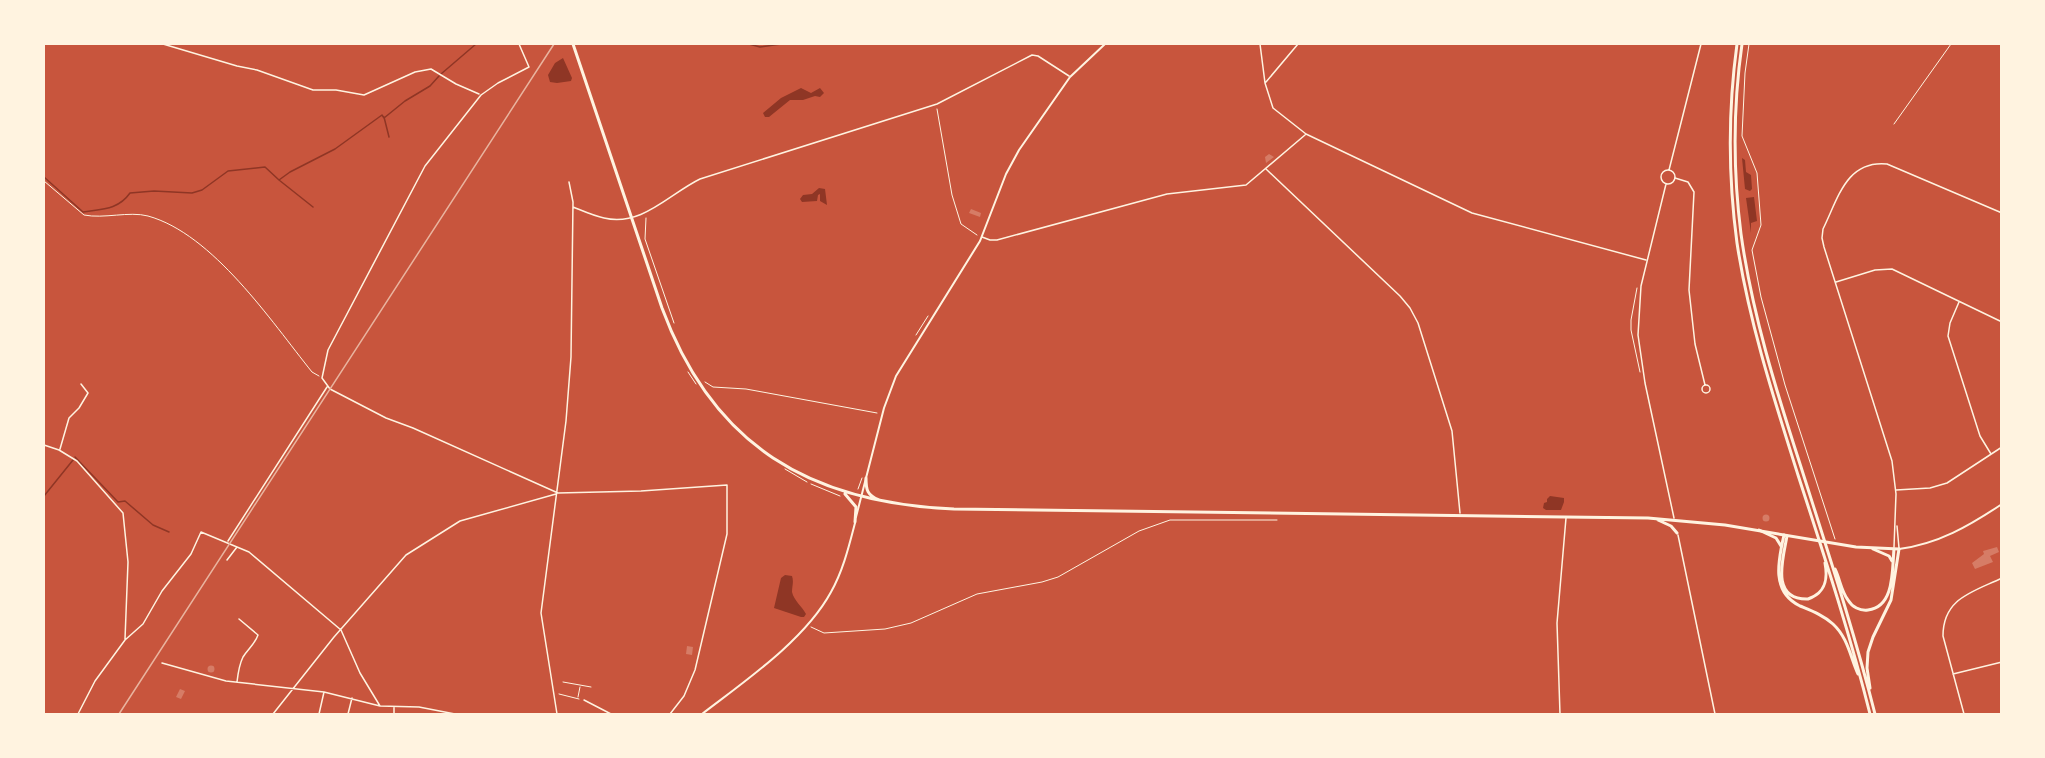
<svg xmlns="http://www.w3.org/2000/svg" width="2045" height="758" font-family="'Source Sans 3',sans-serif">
<rect width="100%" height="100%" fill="#c8553d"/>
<path fill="#8f3625" d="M563,58L572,78L571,81L557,83L550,82L548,75L555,63Z
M801,88L811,93L820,88L824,93L820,97L815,96L803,100H790L769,117H765L763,113L781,98Z
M1742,158L1745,160L1746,172L1751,175L1752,189L1750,191L1745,189Z
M819,188L825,189L827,205L820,201V194L818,195L817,201L802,202L800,199L803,195L812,194Z
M1754,197L1757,221L1751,223V233L1746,198Z
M1550,496L1564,498V502L1561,510H1546L1543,508L1544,503L1547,502V499Z
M785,575L792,576C794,582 792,586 792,592C794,601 802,606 806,614L804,617H801L774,608L781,578Z"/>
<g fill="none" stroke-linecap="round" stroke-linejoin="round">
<path stroke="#8f3625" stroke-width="1.5" d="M749,44L760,47L781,44
M441,74L476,44
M384,117L389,137
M44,177L83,212C102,209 118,210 130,193L154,191L192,193L202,190L228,171L265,167L279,180L290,172L335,149L382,115L384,118L405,101L430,86L439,76
M279,180L313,207
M75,457L118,502L125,501L153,525L169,532
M44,496L73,460"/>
</g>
<path fill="#d67c66" d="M1269,154L1274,157L1266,163L1265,157Z
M971,209L981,213L980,217L969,213Z
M1762.5 518a3.5 3.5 0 1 1 7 0a3.5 3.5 0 1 1-7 0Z
M1997,547L1999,552L1990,556L1993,562L1975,569L1972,563L1984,554L1983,551Z
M687,646L693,647L692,655L686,654Z
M207.5 669a3.5 3.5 0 1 1 7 0a3.5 3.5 0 1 1-7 0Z
M180,689L185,691L181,699L176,697Z"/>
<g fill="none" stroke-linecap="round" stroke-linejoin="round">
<path stroke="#fff3e0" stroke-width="1" d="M1749,44L1745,73L1742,136L1757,173L1761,225L1752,250L1761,297L1785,385L1835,539
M937,109L952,195L961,224L977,235
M1894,124L1951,44
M44,181L84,215C104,219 129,211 148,216C213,234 271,321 312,372L319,376
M646,218L645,239L674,323
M1637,288L1631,320V330L1640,372
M916,335L928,316
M688,372L696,384
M705,382L713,387L746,389L877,413
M785,469L807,482
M811,484L840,496
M858,489L862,478
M811,627L824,633L885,629L911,623L977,594L1042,582L1058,577L1139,531L1170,520H1277
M563,682L591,687
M559,694L579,699
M578,697L580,687"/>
<path stroke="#fff3e0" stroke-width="1.5" d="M163,44L237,66L257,70L313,90H336L364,95L415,72L431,69L456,84L479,94
M519,44L529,67L498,83L481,95L425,166L328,350L322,378L330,389L386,418L413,428L558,493L641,491L727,485V534L695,670L684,696L670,714
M1260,44L1265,83L1273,108L1306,134L1472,213L1646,260
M1266,82L1298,44
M1266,169L1400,296L1410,308L1418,323L1452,431L1460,513
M1675,178L1688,182L1694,192L1689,290L1695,344L1705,385
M573,207C583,211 594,216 604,218C642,227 669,194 700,179L937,104L1032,55L1038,56L1069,76
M982,237L990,240H997L1167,194L1246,185L1305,135
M1836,282L1875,270L1892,269L2002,322
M1959,302L1950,323L1948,336L1980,436L1991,454
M1702 389a4 4 0 1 1 8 0a4 4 0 1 1-8 0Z
M44,445L59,450L77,461L123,513L128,562L125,639
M60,449L69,418L79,408L88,393L81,384
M1896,490L1930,488L1947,483L2002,447
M1897,526L1899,548
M228,541L327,387
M1894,547L1896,494L1892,461L1824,247L1822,238L1823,229C1838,199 1846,160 1887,164L2002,213
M227,560L237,547
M162,663L226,681L324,692L380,706L419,707L455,714
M1953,674L2002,662
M237,682C238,673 239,665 243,657C248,649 255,644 258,635L239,619
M584,700L611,714
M394,707V714
M78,714L95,681L125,640L143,624L162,591L191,554L201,532L249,552L341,630L360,673L380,706
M273,714L334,637L406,555L460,521L556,494
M319,714L324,692
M348,714L352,698
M557,714L541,613L566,421L571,357L573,202L569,182
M1560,714L1557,623L1566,518
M1964,714L1943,636C1943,598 1973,592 2002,578"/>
<path stroke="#fff3e0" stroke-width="1.5" d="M1661 177a7 7 0 1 1 14 0a7 7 0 1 1-14 0Z
M1669,170L1701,44
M1666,184L1641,286L1638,335L1645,383L1674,518
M1678,535L1715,714"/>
<path stroke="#fff3e0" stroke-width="2" d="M856,517L884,408L896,376L980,241L1006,174L1019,150L1070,77L1105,44
M1899,549C1938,544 1969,526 2002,504
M702,714C745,681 805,640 831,592C843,571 849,546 855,523"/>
<path stroke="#fff3e0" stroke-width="3" d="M573,44L662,308C713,446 810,503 954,509L1648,518L1725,525L1856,547L1899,549
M866,478C866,490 867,495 879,500
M845,494L856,507L855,522
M1658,520L1671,526L1677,533"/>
<path stroke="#fff3e0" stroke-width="3" d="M1737,44C1728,110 1728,176 1737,243C1749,322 1774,399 1798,475C1824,555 1850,634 1870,714
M1742,44C1733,107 1733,171 1741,234C1752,313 1776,390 1801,467C1827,549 1854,631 1875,714
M1759,530L1776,538L1781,546
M1784,535C1778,561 1771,592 1800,606C1812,611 1823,615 1833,624C1848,638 1850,656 1858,674
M1787,536C1783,559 1770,600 1808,599C1826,593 1828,579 1825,563
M1873,549L1889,556L1892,561
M1835,569C1840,579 1841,591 1848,600C1852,607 1860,611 1868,610C1895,607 1892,569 1894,549
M1870,688L1867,668L1868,652L1873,637L1891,600L1899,549"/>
<path stroke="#e9b49f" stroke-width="1.5" d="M119,714L554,44"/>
</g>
<rect width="2045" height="758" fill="none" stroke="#fff3e0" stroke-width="90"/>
</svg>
